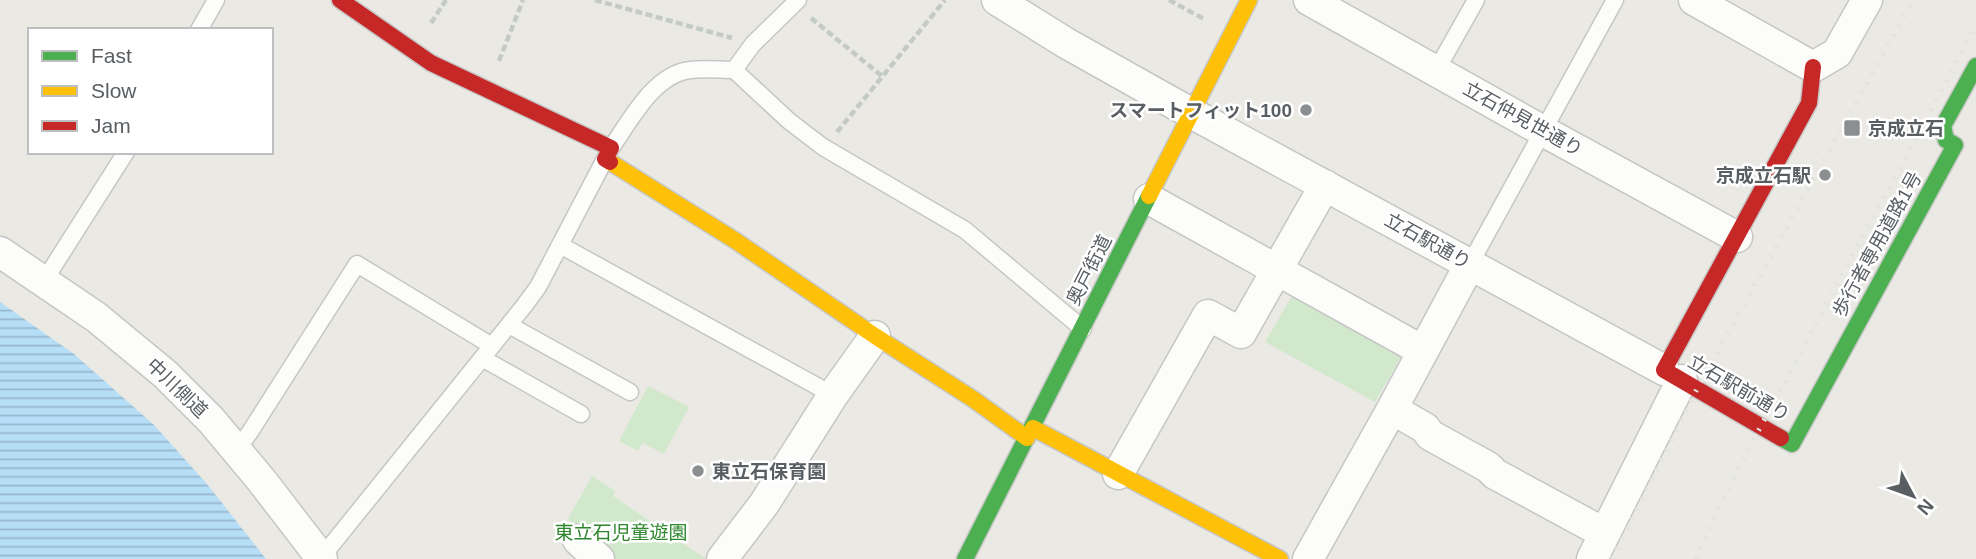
<svg xmlns="http://www.w3.org/2000/svg" width="1976" height="559" font-family="Helvetica,'Noto Sans JP',sans-serif">
<defs>
<pattern id="water-rules" width="6" height="5" patternUnits="userSpaceOnUse" patternTransform="scale(1.75)"><rect width="6" height="5" fill="#b6def7"/><path d="M0 2.5h6" fill="none" stroke="#97b7cc"/></pattern>
</defs>
<rect width="100%" height="100%" fill="#eae9e4"/>
<path fill="#d1e8cd" d="M1292,296L1401,357L1375,402L1265,342Z
M648,386L689,407L664,454L643,443L638,451L619,441Z
M592,476L615,491L613,496L706,559H614L568,519Z"/>
<path fill="url(#water-rules)" d="M0,302L74,354L154,425L207,484L266,559H0Z"/>
<g fill="none" stroke-linecap="round" stroke-linejoin="round">
<defs>
<path id="lane" d="M199,30L216,0
M734,70L789,121L823,147L965,230L1083,329
M1436,71L1476,0
M611,148C630,121 654,74 690,70C705,68 720,70 734,70L753,44L798,0
M560,245L833,395
M1470,264L1615,0
M44,281L126,152
M509,325L630,392
M482,358L581,414
M236,451L250,432L357,264L492,346
M321,558L524,306L538,287L605,159"/>
<path id="street" d="M997,0L1066,43L1171,102L1664,370
M1309,0L1543,131L1737,237
M1694,0L1813,67L1837,53L1867,0
M1149,199L1423,351
M0,252L96,317L165,374L211,420L262,481L322,559
M1392,409L1425,428L1430,435L1488,467L1495,474L1604,533
M1118,474L1208,315L1241,333L1325,185
M578,540L599,559
M722,559L764,504L833,395L875,336
M1308,559L1392,409L1470,264
M1592,559L1682,380"/>
<path id="fast" d="M1781,438L1792,444L1955,145L1946,140L1943,126L1976,66
M965,559L1149,196"/>
<path id="slow" d="M610,162L736,241L875,336L973,399L1027,438
M1149,196L1249,0
M1033,428L1280,559"/>
<path id="jam" d="M340,0L431,63L611,148L605,159L610,162
M1781,438L1664,370L1809,103L1813,67"/>
</defs>
<use href="#lane" stroke="#c6c6c5" stroke-width="19"/>
<use href="#street" stroke="#c6c6c5" stroke-width="33"/>
<use href="#fast" stroke="#c6c7c6" stroke-width="19"/>
<use href="#slow" stroke="#c6c7c6" stroke-width="19"/>
<use href="#jam" stroke="#c6c7c6" stroke-width="19"/>
<path stroke="#c4cbc7" stroke-width="4.5" stroke-dasharray="7 3.5" stroke-linecap="butt" d="M595,0L732,38
M1169,0L1204,19
M811,18L883,77
M431,23L446,0
M499,61L523,0
M837,132L945,0"/>
<use href="#lane" stroke="#fcfcfb" stroke-width="16"/>
<use href="#street" stroke="#fcfcfb" stroke-width="30"/>
<use href="#fast" stroke="#4caf50" stroke-width="16"/>
<use href="#slow" stroke="#ffc107" stroke-width="16"/>
<use href="#jam" stroke="#c62828" stroke-width="16"/>
<path stroke="#e2e2e1" stroke-width="5" stroke-dasharray="2 9" stroke-linecap="butt" d="M1612,559L1697,389L1913,0
M1696,559L1718,509L1754,439L1976,26"/>
</g>
<g fill="#8c8f90" stroke="#fff" stroke-width="2.5">
<circle cx="1306" cy="110" r="7"/>
<rect x="1843" y="119" width="18" height="18" rx="3.5"/>
<circle cx="1825" cy="175" r="7"/>
<circle cx="698" cy="471" r="7"/>
</g>
<g text-anchor="middle" dominant-baseline="central" stroke-width="5" stroke-linejoin="round" paint-order="stroke">
<g font-size="19" font-weight="bold" fill="#595e63" stroke="#fff" text-anchor="end">
<text x="1292" y="110">スマートフィット100</text>
<text x="1868" y="128" text-anchor="start">京成立石</text>
<text x="1811" y="175">京成立石駅</text>
<text x="712" y="471" text-anchor="start">東立石保育園</text>
</g>
<g font-size="19" fill="#595e63" stroke="#fff">
<text transform="translate(1523 119) rotate(29)">立石仲見世通り</text>
<text transform="translate(1428 241) rotate(29)">立石駅通り</text>
<text transform="translate(1877 244) rotate(-61)">歩行者専用道路1号</text>
<text transform="translate(1089 270) rotate(-63)">奥戸街道</text>
<text transform="translate(177 388) rotate(44)">中川側道</text>
<text transform="translate(1739 388) rotate(30)">立石駅前通り</text>
</g>
<g font-size="19" fill="#2d872d" stroke="#fff">
<text x="621" y="532">東立石児童遊園</text>
</g>
</g>
<rect x="28" y="28" width="245" height="126" fill="#ffffff" stroke="#bdbfc1" stroke-width="2"/>
<rect x="42" y="51" width="35" height="10" fill="#4caf50" stroke="#bdbfc1" stroke-width="2"/>
<text x="91" y="63" font-size="21" fill="#595e63">Fast</text>
<rect x="42" y="86" width="35" height="10" fill="#ffc107" stroke="#bdbfc1" stroke-width="2"/>
<text x="91" y="98" font-size="21" fill="#595e63">Slow</text>
<rect x="42" y="121" width="35" height="10" fill="#c62828" stroke="#bdbfc1" stroke-width="2"/>
<text x="91" y="133" font-size="21" fill="#595e63">Jam</text>
<g transform="translate(1913 496) rotate(131)" stroke="#ffffff" stroke-width="5" paint-order="stroke">
<path d="M0-5L12 26L0 18L-12 26Z" fill="#595e63"/>
<text y="-10" font-size="19" font-weight="bold" text-anchor="middle" fill="#595e63">N</text>
</g>
</svg>
